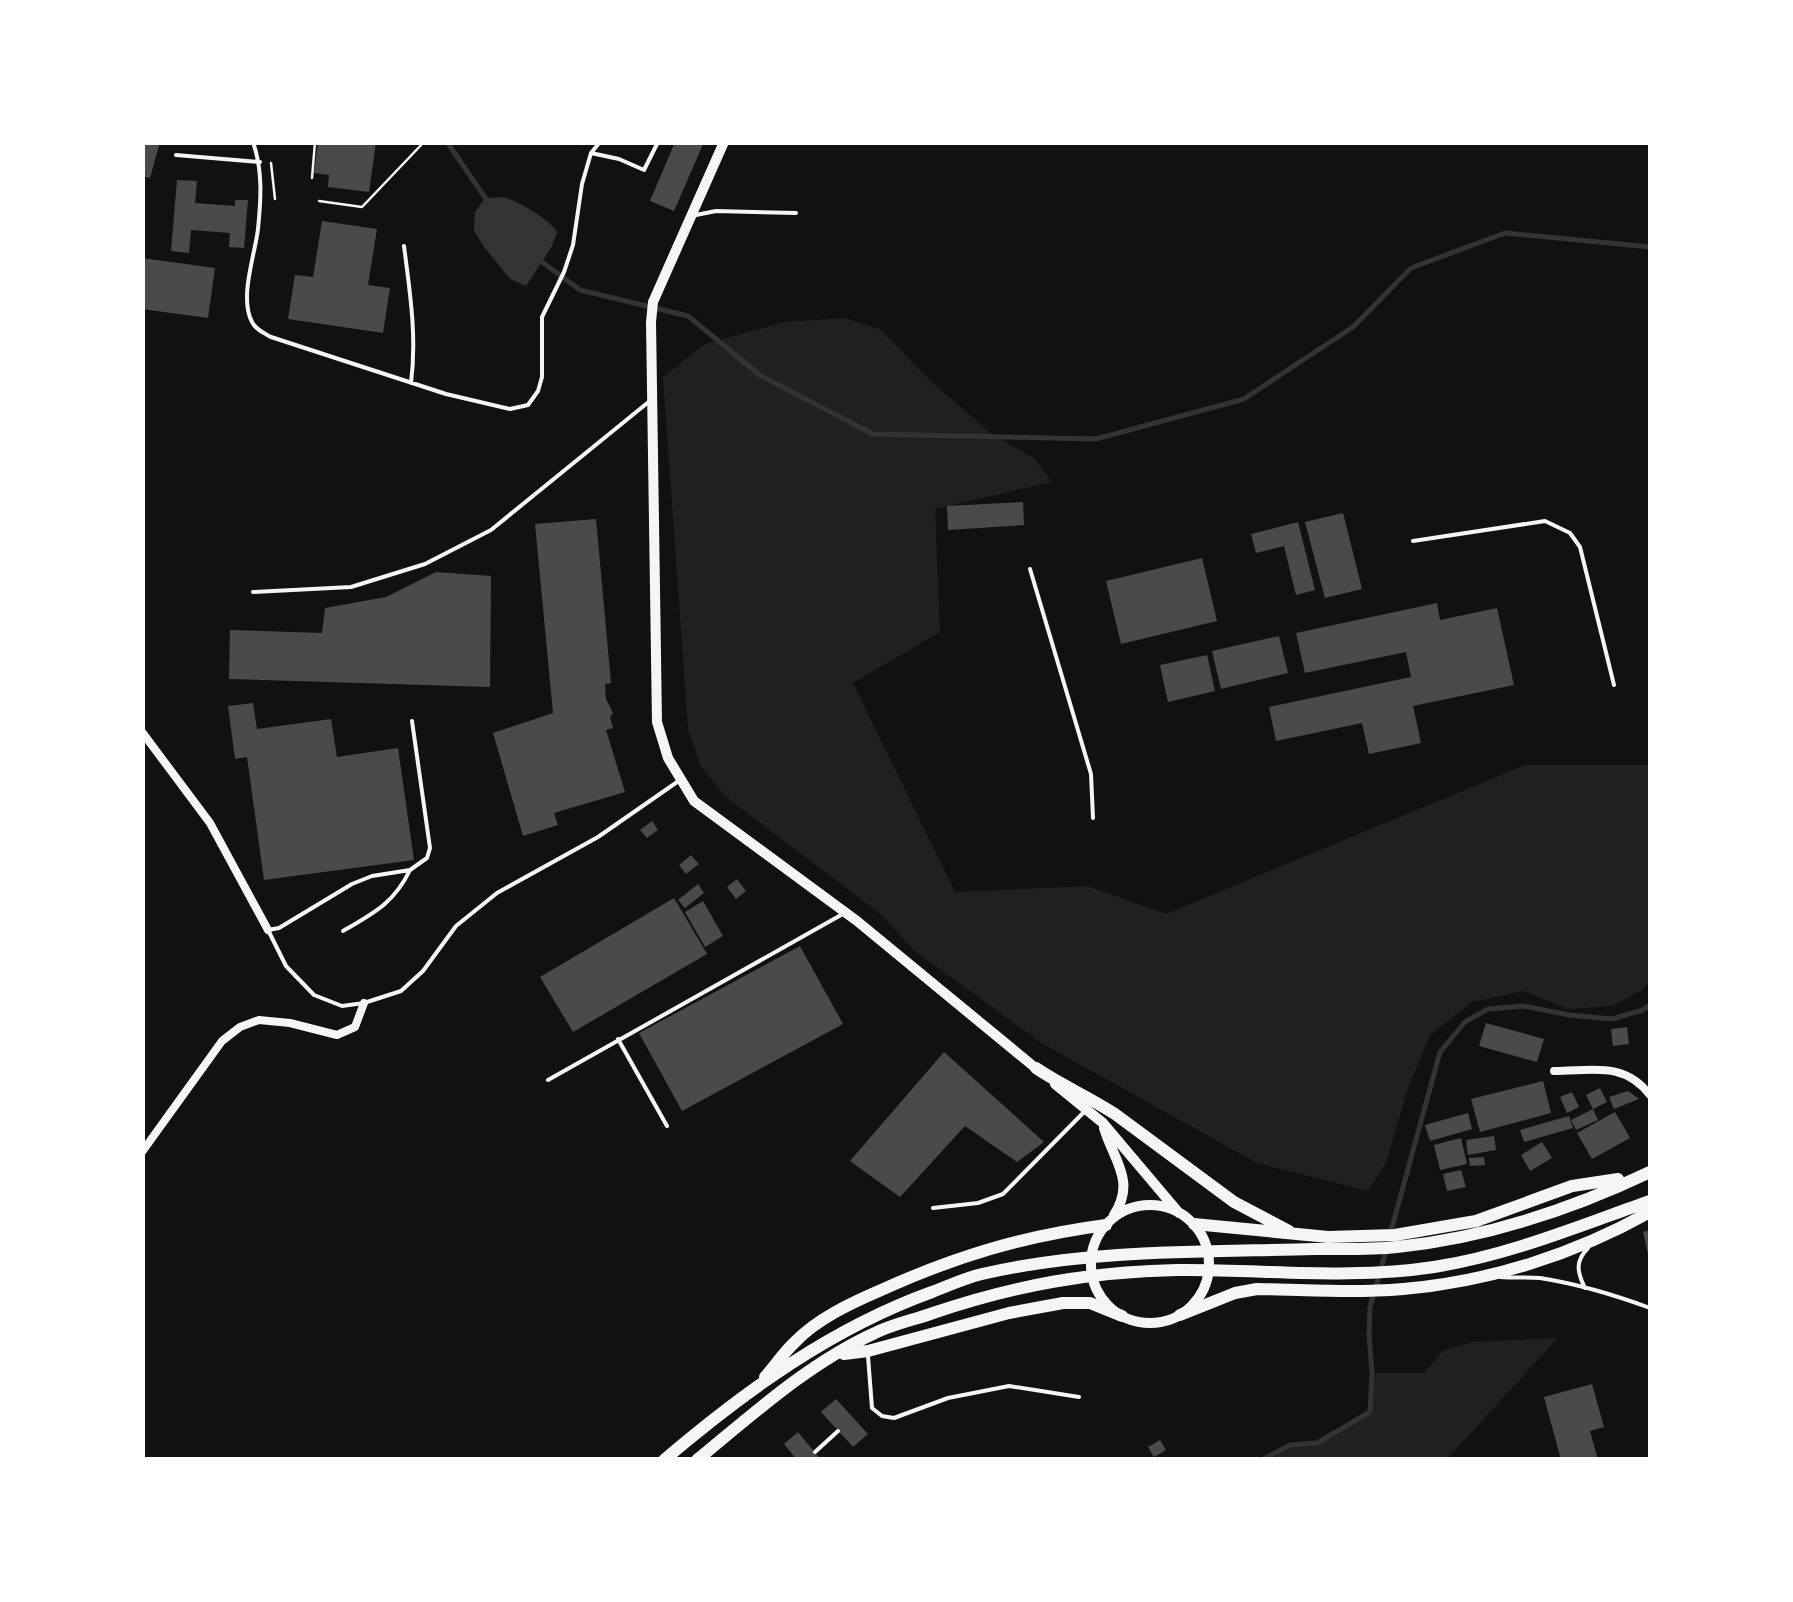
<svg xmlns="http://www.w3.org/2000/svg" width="1793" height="1602" font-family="'Fira Sans Condensed',sans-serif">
<rect width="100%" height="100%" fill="#111"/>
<path fill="#202020" d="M844,318L880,329L935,385L993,435L1034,458L1052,482L935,509L940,632L853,683L955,892L1088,886L1166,914L1525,765H1650V981L1642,990L1613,1006L1568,1009L1524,991L1472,1002L1430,1035L1408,1088L1386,1163L1368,1191L1257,1163L1043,1044L916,952L879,913L726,797L701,767L688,729L663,377L705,344L784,322Z
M1558,1338L1447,1459H1262L1290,1445L1317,1443L1369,1412L1372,1373H1424L1442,1351L1473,1342Z"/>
<path fill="#333" d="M503,197C518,201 549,219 557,232L551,248L526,286L510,279L484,247L474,231L475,212L485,198Z"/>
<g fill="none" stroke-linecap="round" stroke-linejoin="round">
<path stroke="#333" stroke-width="5" d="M447,142L488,202
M538,259L580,290L688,316L761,376L873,434L1096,439L1244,399L1353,327L1411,268L1505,233L1650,247
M1391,1231L1440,1052L1465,1022L1488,1009L1524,1006L1569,1015L1612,1019L1643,1010L1650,1005
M1262,1460L1290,1445L1317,1443L1370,1412L1372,1373L1369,1335L1370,1307L1386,1251"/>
</g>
<path fill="#4a4a4a" d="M142,142H160L150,178L142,176Z
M318,142H376L369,192L328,187L329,175L314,173Z
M675,142H704L674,211L650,201Z
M177,180L197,181L195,203L235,206V200H248L244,248L229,247L230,233L191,230L189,253L171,251Z
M322,221L377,229L368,285L390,288L383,333L288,319L295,275L313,277Z
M142,258L215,268L208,318L142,309Z
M1023,502L1024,525L948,530L947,506Z
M1343,513L1362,589L1325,598L1305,522Z
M596,519L611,683L605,684L606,699L613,713L610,717L613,728L606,730L625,792L554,813L558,825L523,836L493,733L553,713L535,524Z
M1298,522L1315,590L1296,595L1284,546L1256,553L1251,534Z
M1202,558L1217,621L1121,644L1106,581Z
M436,572L491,576L490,687L229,679L230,630L322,633L325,608L386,597Z
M1437,603L1440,620L1497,608L1514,685L1413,706L1421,743L1369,754L1362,723L1276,741L1269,707L1411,677L1406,652L1305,673L1296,633Z
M1279,636L1288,673L1221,689L1212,651Z
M1207,655L1215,691L1168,702L1160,665Z
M253,703L257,729L331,719L337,757L398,748L414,860L264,880L247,757L235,759L228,706Z
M652,821L658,830L647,838L640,830Z
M691,855L699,864L686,874L679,865Z
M737,879L746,891L736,899L727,887Z
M698,884L704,893L685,908L678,900Z
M674,898L707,954L573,1032L540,977Z
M703,901L723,936L705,947L685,912Z
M800,946L843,1024L682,1111L639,1033Z
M1486,1023L1544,1039L1537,1062L1479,1046Z
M1627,1027L1629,1044L1613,1046L1611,1029Z
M944,1052L1044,1142L1017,1162L965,1126L900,1197L850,1161Z
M1543,1081L1551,1113L1480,1132L1471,1099Z
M1600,1088L1607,1102L1593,1109L1586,1095Z
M1628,1091L1639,1099L1614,1109L1609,1097Z
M1572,1092L1579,1107L1567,1113L1560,1097Z
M1593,1109L1598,1120L1576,1130L1571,1120Z
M1615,1112L1630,1138L1592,1159L1577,1133Z
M1468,1113L1472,1129L1430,1141L1425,1125Z
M1569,1116L1573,1128L1524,1142L1520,1130Z
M1494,1136L1496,1150L1468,1155L1466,1140Z
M1461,1138L1467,1164L1440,1170L1434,1145Z
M1542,1142L1552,1158L1530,1171L1521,1155Z
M1484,1157L1485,1165L1470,1166L1469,1158Z
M1461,1170L1466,1187L1447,1191L1443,1174Z
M1650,1230V1259H1649L1643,1232Z
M1592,1384L1604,1427L1590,1431L1598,1460H1561L1544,1397Z
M836,1399L868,1434L853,1447L821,1412Z
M798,1432L821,1460H797L784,1444Z
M1160,1440L1166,1450L1154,1457L1148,1447Z"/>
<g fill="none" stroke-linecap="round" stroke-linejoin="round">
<path stroke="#f5f5f5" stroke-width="2.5" d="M582,144L583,142
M271,163L275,199
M312,178L315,142
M319,201L362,207L424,142"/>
<path stroke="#f5f5f5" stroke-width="4" d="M253,142C263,171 261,199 258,229C255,255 239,297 252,322C256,330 264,333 271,337L446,394L510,409L528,405L538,391L542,377V317L564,272L573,245L582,184L591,153L600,142
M591,153L619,159L644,170L658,142
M176,155L260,162
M696,215L716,211L796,213
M404,246C410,293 417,336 411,383
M1413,541L1545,521L1570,533L1580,547L1614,685
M1030,569L1091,774L1093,818
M253,592L351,587L425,564L491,530L651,400
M412,721L430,848L427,858L410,870L372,876L352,884L279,928L268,930L286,966L314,995L342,1006L364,1003L401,991L423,971L456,926L497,893L598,837L680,780
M343,931C374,913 394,903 410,870
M618,1039L667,1126
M548,1080L841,915
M933,1208L978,1203L1003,1194L1086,1110
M1500,1277C1513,1278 1527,1277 1540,1278C1578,1284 1615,1295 1650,1308
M1585,1288C1577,1272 1575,1261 1588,1248
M868,1356L872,1408L882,1416L894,1418L948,1398L1009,1386L1079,1397
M815,1452L838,1431"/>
<path stroke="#f5f5f5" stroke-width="8" d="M142,732L210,823L268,930
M1554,1071C1593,1071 1624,1061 1650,1095
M142,1152L222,1041L240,1027L259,1020L290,1023L337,1035L355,1027L364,1003"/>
<path stroke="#f5f5f5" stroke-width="10" d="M724,142L653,302L651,322L657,722L668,758L694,801L857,921L1038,1070
M1055,1084L1103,1123L1179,1213
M1104,1128C1114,1161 1136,1181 1114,1215
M1091 1264a59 59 0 1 1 118 0a59 59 0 1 1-118 0Z"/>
<path stroke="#f5f5f5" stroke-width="12" d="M1036,1068C1061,1085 1089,1097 1115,1114L1234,1202L1289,1231
M1194,1224L1328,1237L1395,1235L1476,1221L1572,1186L1618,1179
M1180,1315L1235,1293L1257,1289C1305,1290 1355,1293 1403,1289C1489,1282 1575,1254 1650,1212
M844,1354L868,1351L1009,1313L1063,1303H1090L1122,1316
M765,1377C775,1366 784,1352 795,1342C817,1319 851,1303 879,1291C956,1256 1023,1236 1106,1225
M664,1460C745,1391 832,1328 932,1292C948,1286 965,1278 982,1274C1091,1249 1203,1252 1314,1249C1342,1249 1369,1250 1397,1247C1484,1238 1572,1209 1650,1172
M697,1460C753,1414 809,1363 875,1333C893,1324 914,1320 933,1313C1016,1285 1089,1272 1177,1270C1262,1269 1349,1280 1434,1267C1510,1255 1579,1226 1650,1201"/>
</g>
<rect width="1793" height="1602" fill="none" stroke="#ffffff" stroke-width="290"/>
</svg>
